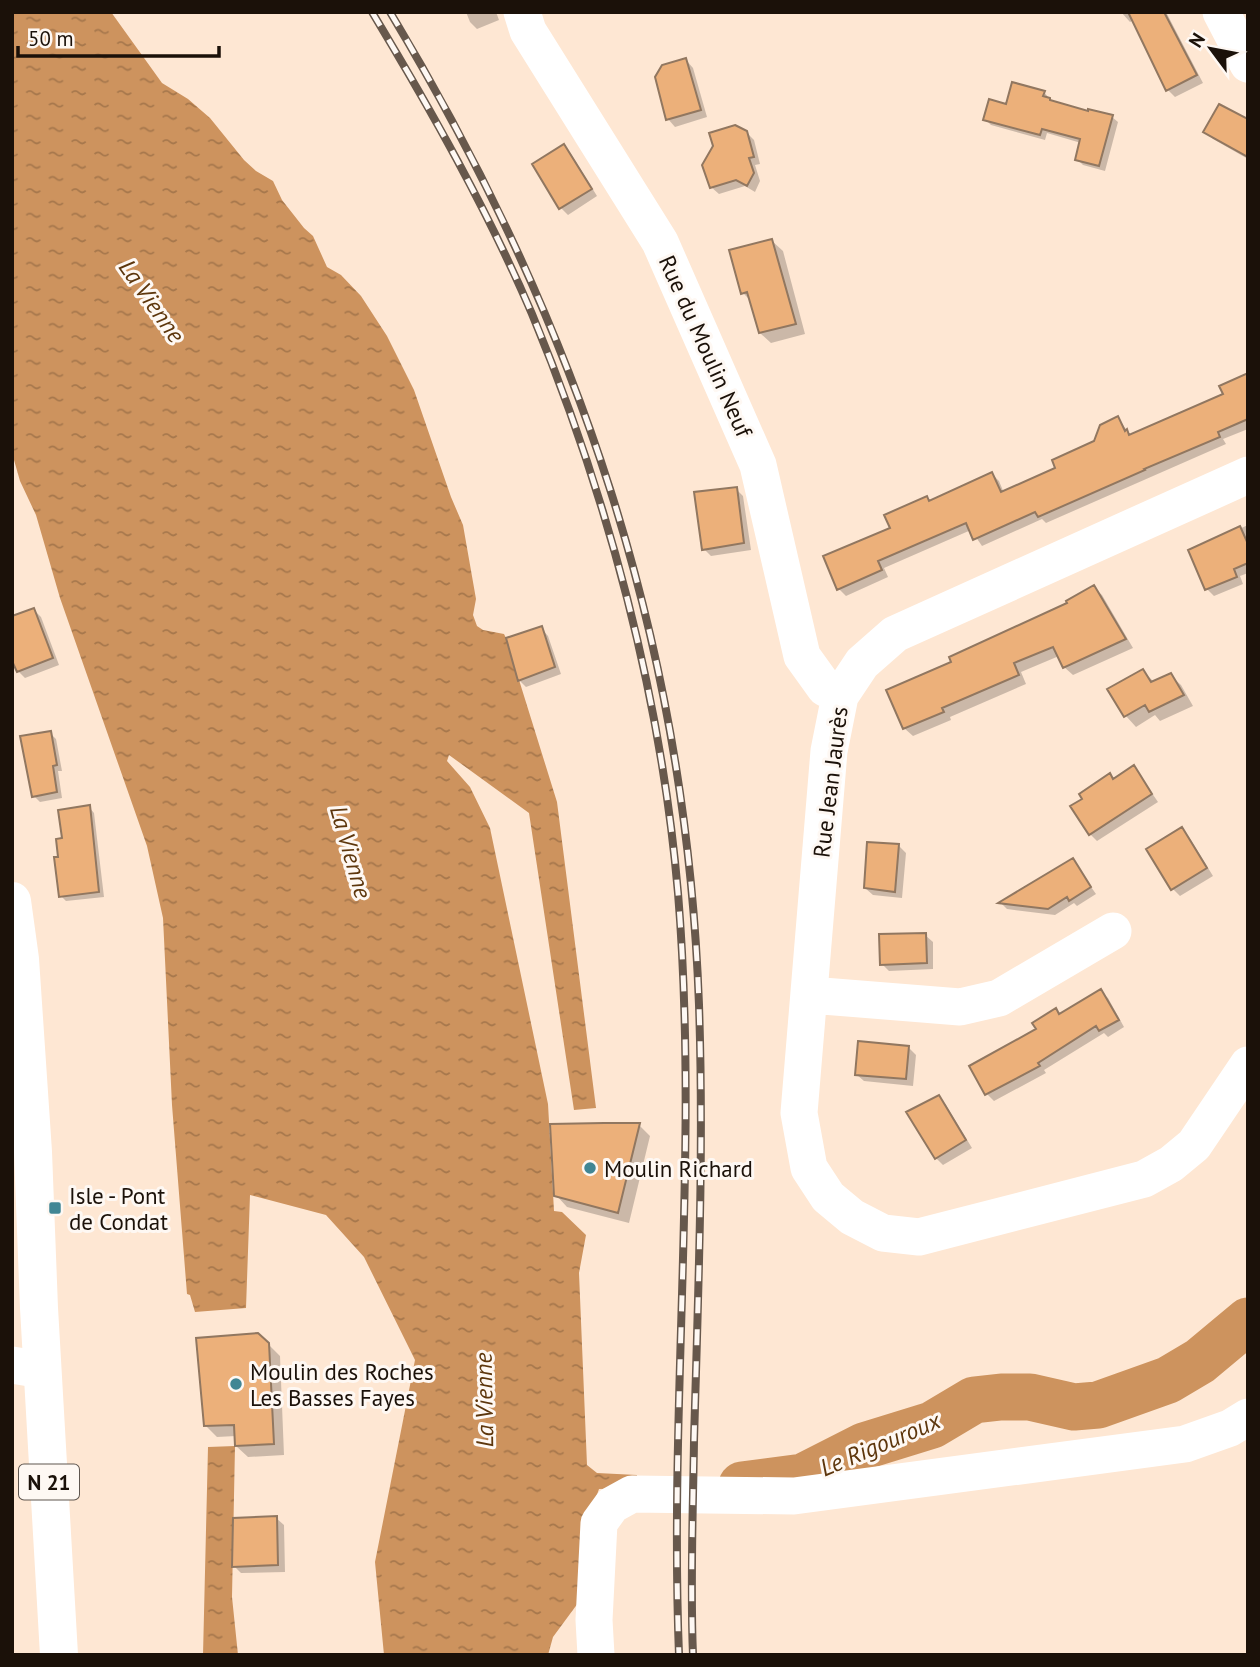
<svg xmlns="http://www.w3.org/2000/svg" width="1260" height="1667" font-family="'PT Sans',sans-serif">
<defs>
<pattern id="water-ripples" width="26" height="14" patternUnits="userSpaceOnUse" patternTransform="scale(1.75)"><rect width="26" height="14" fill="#cd935e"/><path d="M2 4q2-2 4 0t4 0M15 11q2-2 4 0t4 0" fill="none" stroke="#a6774c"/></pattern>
</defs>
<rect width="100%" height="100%" fill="#fee7d3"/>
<path fill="url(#water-ripples)" d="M12,12H111L162,83L188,99L210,118L244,160L256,171L273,181L282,200L304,228L313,236L327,267L341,275L361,296L387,336L414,390L451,497L463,525L476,599L473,615L477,626L483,630L504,634L506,638L557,802L596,1108L574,1110L529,813L449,755L447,761L470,787L490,828L548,1104L554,1211L562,1212L586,1235L579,1273L587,1465L597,1473L637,1475V1488L599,1489L586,1526L581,1599L553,1637L548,1655H384L375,1562L415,1360L364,1257L326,1215L250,1195L246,1308L195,1312L190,1295L187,1294L172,1105L163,918L147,846L60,598L36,515L20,481L12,453Z
M235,1446L232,1597L238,1655H203L208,1447Z"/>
<path fill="#0003" d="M466,12H496L499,20L477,29L470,22Z
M1121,12H1166L1203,83L1175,97L1168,90L1134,20L1130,22Z
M686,60L693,68L707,117L675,127L668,119Z
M1044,92L1053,103L1089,114L1112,117L1118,122L1105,171L1083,165L1077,159L1081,143L1047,133L1045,140L991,125L985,119L1007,106Z
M1248,121V159L1213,139L1206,132Z
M746,132L754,140L760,164L755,165L760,181L755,192L745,186L719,194L711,187Z
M564,146L571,154L597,196L568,215L561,208L534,165Z
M772,241L783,251L805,334L771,343L760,333L752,302L743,293Z
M1248,375V429L1223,439L1226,444L1046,523L1042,519L982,546L971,530L884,568L888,577L846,596L839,589L892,529L930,502L992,474L999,481L1004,493L1057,469L1095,442L1118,418L1131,436L1225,395Z
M736,489L743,496L751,550L711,556L704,549Z
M1248,525V573L1240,576L1243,584L1214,596L1207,589L1190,551Z
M1093,587L1102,595L1133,648L1073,675L1064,667L1059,656L1021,672L1026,684L950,717L951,720L913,736L904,728Z
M34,610L41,617L59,665L25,678L18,671Z
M541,628L548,636L561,674L526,687L519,680Z
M1143,671L1154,682L1170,675L1181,685L1193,706L1160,721L1155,715L1136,727L1126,716L1110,690Z
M50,733L56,739L62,771H58L62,798L40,802L34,796Z
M1134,767L1158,802L1097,841L1090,834L1084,799L1110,775L1114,780Z
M89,807L94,813L104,897L66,901L61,896L60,858L64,840Z
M1182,830L1189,837L1213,876L1180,896L1173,889Z
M899,846L906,853L902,898L873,895L865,888Z
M1072,860L1096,894L1077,906L1074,903L1055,915L1007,909L1001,903Z
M925,935L933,942V969L889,971L882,964Z
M1100,991L1108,998L1124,1027L1108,1037L1104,1033L1044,1070L1046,1073L994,1101L987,1094L972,1067Z
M908,1047L916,1055L913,1086L864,1081L856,1074Z
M939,1098L946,1105L972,1148L943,1165L936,1158Z
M639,1125L650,1136L629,1223L567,1207L556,1195Z
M268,1344L280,1356L284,1455L248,1457L236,1446V1436L217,1437L206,1426Z
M276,1518L284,1525L285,1572L241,1573L234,1566Z"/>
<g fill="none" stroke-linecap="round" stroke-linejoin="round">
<path stroke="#cd935e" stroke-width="47" d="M742,1485L803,1477L864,1446L932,1425L974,1400L1001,1397H1030L1074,1407L1098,1405L1168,1380L1200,1361L1248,1321"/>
</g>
<path fill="#ecb07a" stroke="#917760" stroke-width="2" d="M1128,12H1164L1197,75L1166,91Z
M686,58L701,110L666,120L655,77L662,65Z
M1012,82L1045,91L1043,96L1050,98V100L1088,111V109L1113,115L1099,166L1075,160L1080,139L1042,129L1040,135L983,120L989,99L1006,104Z
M1219,104L1248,119V157L1203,132Z
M735,125L747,131L754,157L749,158L754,173L747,186L736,180L710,188L702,165L713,146L709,133Z
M564,144L592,189L559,209L532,164Z
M772,239L796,324L759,333L747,292L741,294L729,250Z
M1248,373V419L1218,432L1220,437L1144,469L1145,470L1038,517L1035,512L973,540L966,523L878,561L882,570L837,590L823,556L890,528L884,515L927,496L929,501L992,472L1001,492L1055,468L1052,460L1094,441L1100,425L1118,416L1125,431L1127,429L1129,435L1223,394L1219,386Z
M737,487L744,543L702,550L694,492Z
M1240,526L1248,544V563L1234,569L1237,577L1205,590L1188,550Z
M1094,585L1126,639L1063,668L1053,647L1014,663L1019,675L942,708L944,712L903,729L886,690L951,662L949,657L1067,603L1066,601Z
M34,608L53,658L17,672L12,661V616Z
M542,626L555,667L518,681L506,638Z
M1143,669L1151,682L1171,673L1184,695L1149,712L1145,705L1124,717L1107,689Z
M51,731L57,765L53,766L57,792L32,797L20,736Z
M1134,765L1152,794L1089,835L1070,806L1082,799L1079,794L1110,773L1113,779Z
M90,805L99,892L59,897L54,857H58L56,839L62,838L58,810Z
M1182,827L1207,868L1171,890L1146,849Z
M867,842L899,844L895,892L864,888Z
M1073,858L1091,887L1069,901L1067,897L1048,909L998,903Z
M926,933L927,963L880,965L879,934Z
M1101,989L1119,1020L1099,1031L1096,1026L1038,1063L1040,1066L985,1095L969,1066L1036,1029L1032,1023L1056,1008L1059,1014Z
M858,1041L909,1046L906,1079L855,1075Z
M939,1095L966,1140L935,1159L906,1112Z
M604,1123H640L618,1213L554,1196L550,1124Z
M258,1333L269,1343L274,1444L235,1446L234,1425L204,1426L196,1338Z
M277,1516L278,1565L232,1567L233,1518Z"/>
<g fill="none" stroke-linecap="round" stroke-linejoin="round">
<path stroke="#fff" stroke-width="37" d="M522,12L528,31L660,242L758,465L802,656L825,688L840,696
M1221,12L1248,64
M1248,475L895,634L862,663L840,696L829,751L799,1113L809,1168L828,1197L852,1217L883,1233L919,1237L1144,1179L1171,1164L1194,1145L1248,1065
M810,995L960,1007L999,998L1113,931
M12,1365L42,1370
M596,1655L594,1620L599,1523L612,1505L632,1494L794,1496L1185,1444L1230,1428L1248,1417"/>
<path stroke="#fff" stroke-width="38" d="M12,901L20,959L33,1152L39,1308L59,1655"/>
<defs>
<path id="rail" d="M372,12C431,110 487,209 532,314C608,497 661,696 678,893C699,1147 669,1401 679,1655
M390,12C577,323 686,640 699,1005C704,1150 698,1296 694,1441C693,1512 690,1584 693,1655"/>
</defs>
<use href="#rail" stroke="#67584c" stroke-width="8"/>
<use href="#rail" stroke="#fef8f3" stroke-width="5" stroke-dasharray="16" stroke-linecap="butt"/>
</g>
<g fill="#418694" stroke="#fef8f3" stroke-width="2.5">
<circle cx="590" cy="1168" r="7"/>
<rect x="48" y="1201" width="14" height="14" rx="3.5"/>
<circle cx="236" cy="1384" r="7"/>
</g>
<g text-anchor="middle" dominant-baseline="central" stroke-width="6" stroke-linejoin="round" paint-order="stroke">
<rect fill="#fef8f3" stroke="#5f564f" stroke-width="2" x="19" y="1464.5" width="60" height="35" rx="5"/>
<g font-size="21" font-weight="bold" fill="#1b1109">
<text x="49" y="1482">N 21</text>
</g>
<g font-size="23" fill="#1b1109" stroke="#fef8f3">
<text transform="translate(706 346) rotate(66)">Rue du Moulin Neuf</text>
<text transform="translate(830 782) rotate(-83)">Rue Jean Jaurès</text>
</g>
<g font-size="23" fill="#1b1109" stroke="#fef8f3" text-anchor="start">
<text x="604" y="1168">Moulin Richard</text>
<text x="69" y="1195">Isle - Pont<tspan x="69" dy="26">de Condat</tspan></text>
<text x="250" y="1371">Moulin des Roches<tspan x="250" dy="26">Les Basses Fayes</tspan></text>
</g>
<g font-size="24" font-style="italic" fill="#5d360c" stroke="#fef8f3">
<text transform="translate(152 301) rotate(55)">La Vienne</text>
<text transform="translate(351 852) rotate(74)">La Vienne</text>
<text transform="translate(484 1400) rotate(-91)">La Vienne</text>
<text transform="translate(880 1444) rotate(-23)">Le Rigouroux</text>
</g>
</g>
<rect width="1260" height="1667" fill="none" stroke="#1b1109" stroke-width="28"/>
<g transform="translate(1211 49) rotate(302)" stroke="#fef8f3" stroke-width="5" paint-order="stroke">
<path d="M0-5L12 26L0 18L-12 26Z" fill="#1b1109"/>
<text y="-10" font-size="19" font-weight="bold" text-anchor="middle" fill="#1b1109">N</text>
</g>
<path d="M18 46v10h201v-10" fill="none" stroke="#1b1109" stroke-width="3.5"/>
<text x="28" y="46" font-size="21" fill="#1b1109" stroke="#fef8f3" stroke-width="5" paint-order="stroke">50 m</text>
</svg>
